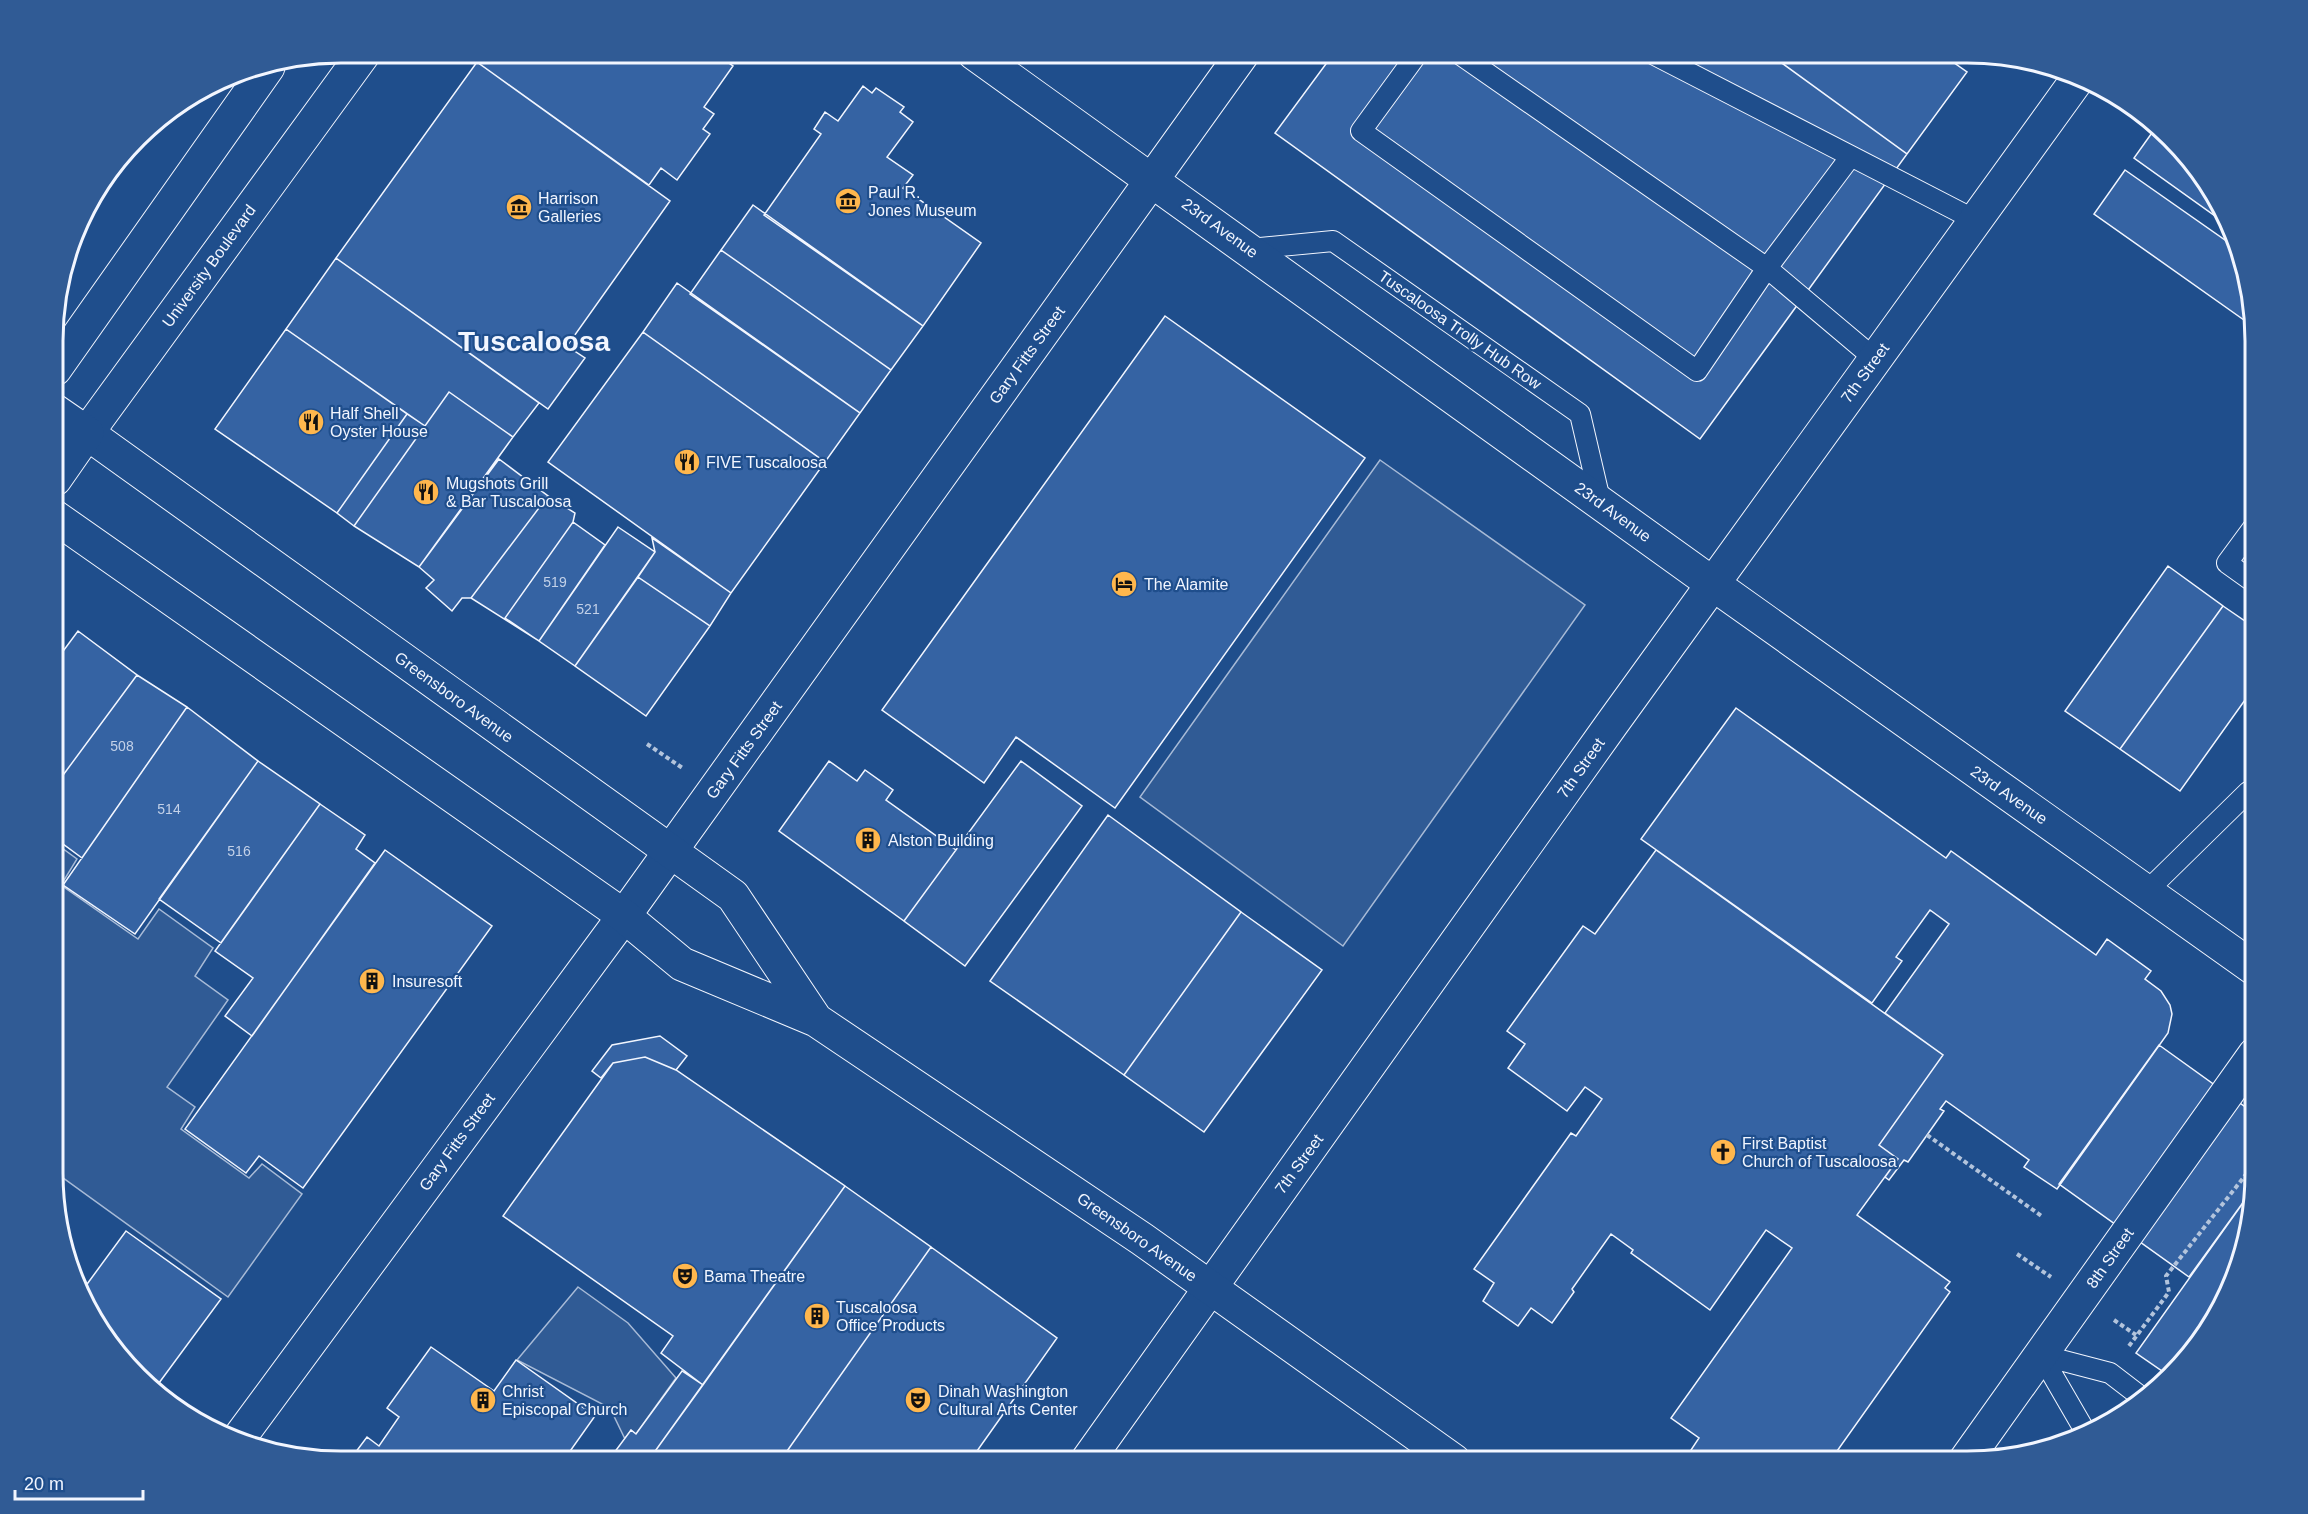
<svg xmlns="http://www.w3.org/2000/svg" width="2308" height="1514" font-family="Helvetica,sans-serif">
<rect width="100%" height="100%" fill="#1f4e8c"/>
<path fill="#305b95" stroke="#a8bbd7" stroke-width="1.5" d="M1380,460L1585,605L1343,946L1140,797Z
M55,843L77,859L61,885L138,939L159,909L213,948L195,976L228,1000L167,1087L195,1107L181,1129L249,1178L262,1164L302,1194L228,1297L55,1172Z
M578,1287L628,1323L676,1378L636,1434L631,1430L625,1439L610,1408L517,1360Z"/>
<path fill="#3563a3" stroke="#f2f6ff" stroke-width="1.5" d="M484,53H714L733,66L704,107L714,114L703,129L710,134L677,180L661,168L649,185L477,62Z
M1334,53H1768L1907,154L1700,439L1275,133Z
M1768,53H1940L1967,72L1907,154Z
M477,62L670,201L567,346L585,358L548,409L336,258Z
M863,86L872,93L876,88L904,107L900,112L913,122L887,157L913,175L903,188L981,243L923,326L764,215L821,134L814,129L825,112L838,121Z
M2154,130L2217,197L2225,223L2134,158Z
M2125,170L2232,245L2251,310L2244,320L2094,214Z
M753,205L923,326L891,370L721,250Z
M721,250L891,370L860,413L690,294Z
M336,258L539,403L513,437L449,392L425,426L286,329Z
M677,283L860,413L825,462L643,332Z
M1165,316L1365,458L1115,808L1016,737L984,783L882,710Z
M286,329L407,414L337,513L215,429Z
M643,332L825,462L731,593L548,462Z
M449,392L513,437L419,567L354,526Z
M407,414L425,426L354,526L337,513Z
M499,459L548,496L471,598H462L452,611L426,588L434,580L419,567Z
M548,496L575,513L573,522L605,545L539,641L471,598Z
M573,522L605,545L539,641L505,618Z
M618,527L655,552L575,666L539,641Z
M652,538L731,593L710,626L638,577L655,552Z
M2168,566L2223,606L2120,749L2065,711Z
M638,577L710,626L646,716L575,666Z
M2223,606L2255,628V686L2180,791L2120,749Z
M78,631L137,675L55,786V662Z
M137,675L187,707L82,858L55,838V786Z
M187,707L258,761L135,934L63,885Z
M1736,708L1946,858L1951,851L2096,955L2107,939L2151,971L2145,979L2161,991L2170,1005L2172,1014L2168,1033L2057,1189L2024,1167L2029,1160L1946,1101L1940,1109L1944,1111L1908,1162L1904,1160L1889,1180L1885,1177L1898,1159L1879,1145L1943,1055L1885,1013L1949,924L1930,910L1896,957L1902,961L1872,1003L1641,839Z
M258,761L320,804L221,943L159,899Z
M829,761L857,781L865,770L893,790L886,800L956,850L904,921L779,831Z
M1021,761L1082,806L965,966L904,921Z
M320,804L365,835L356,849L375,863L252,1036L225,1016L253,978L215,951Z
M1108,815L1241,912L1124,1075L990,981Z
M385,850L492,926L303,1188L259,1156L246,1173L185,1129Z
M1656,850L1943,1055L1879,1145L1898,1159L1857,1215L1950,1282L1945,1288L1950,1292L1830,1461H1694L1687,1456L1699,1438L1671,1418L1792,1248L1766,1230L1710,1310L1631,1253L1633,1250L1611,1234L1572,1289L1574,1292L1552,1323L1531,1308L1518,1326L1483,1301L1494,1283L1474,1269L1571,1133L1576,1136L1602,1099L1585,1087L1567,1111L1508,1068L1525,1044L1507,1031L1583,926L1595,934Z
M1241,912L1322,970L1204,1132L1124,1075Z
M660,1036L687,1056L676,1070L645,1057L613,1063L601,1078L592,1071L612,1045Z
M2159,1045L2255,1114V1186L2189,1277L2059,1184Z
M645,1057L676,1070L845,1186L703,1385L661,1353L673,1336L503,1216L613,1063Z
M845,1186L931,1247L780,1461H648Z
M2255,1186L2240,1266L2207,1334L2165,1373L2136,1353Z
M126,1231L221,1299L156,1387L91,1318L82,1291Z
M931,1247L1057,1338L970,1461H780Z
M431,1347L494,1391L516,1360L595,1416L568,1454L579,1461H349L367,1437L379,1446L399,1417L387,1408Z
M682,1371L703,1385L648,1461H608L631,1430L636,1434Z"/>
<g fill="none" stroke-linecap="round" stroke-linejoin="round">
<defs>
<path id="lane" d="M1418,53L1361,131L1697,371L1767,268L1851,156
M1458,53L1767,268L1875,359
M1651,53L1975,220
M1250,249L1333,241L1580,414L1601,504
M2255,525L2227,563L2255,583
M2146,892L2248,792L2255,796
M2041,1355L2110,1373L2140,1396
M2041,1355L2085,1431"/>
<path id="street" d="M974,53L1713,584L2255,969
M237,1441L624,916L1243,53
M1087,1461L1611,725L2079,77
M1965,1461L2255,1054"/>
<path id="secondary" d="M364,53L87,433L733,896L816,1020
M55,369L268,67
M55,517L624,916L682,964L816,1020L1142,1239L1454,1461"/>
<path id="primary" d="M55,411L87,433L55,479"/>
</defs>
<use href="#lane" stroke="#f2f6ff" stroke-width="22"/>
<use href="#street" stroke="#f2f6ff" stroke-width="35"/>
<use href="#secondary" stroke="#f2f6ff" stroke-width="35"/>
<use href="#primary" stroke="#f2f6ff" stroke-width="35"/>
<path stroke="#b3c4dc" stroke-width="4" stroke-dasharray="4.5 3" stroke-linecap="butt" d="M647,744L684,769
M1927,1135L2043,1217
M2017,1254L2051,1277
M2114,1320L2136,1335
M2129,1346L2169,1292L2166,1276L2255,1163"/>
<use href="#lane" stroke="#1f4e8c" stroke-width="20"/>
<use href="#street" stroke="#1f4e8c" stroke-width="33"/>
<use href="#secondary" stroke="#1f4e8c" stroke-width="33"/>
<use href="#primary" stroke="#1f4e8c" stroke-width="33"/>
</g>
<defs>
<symbol id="museum-disc" viewBox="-11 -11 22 22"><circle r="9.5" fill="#ffb74d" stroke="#1f4e8c"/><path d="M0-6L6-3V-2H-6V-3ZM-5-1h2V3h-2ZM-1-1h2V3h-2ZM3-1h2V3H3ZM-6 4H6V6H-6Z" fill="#111"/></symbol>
<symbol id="restaurant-disc" viewBox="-11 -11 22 22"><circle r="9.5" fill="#ffb74d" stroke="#1f4e8c"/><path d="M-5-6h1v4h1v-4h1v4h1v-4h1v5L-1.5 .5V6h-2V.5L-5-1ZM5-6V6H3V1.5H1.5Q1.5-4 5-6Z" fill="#111"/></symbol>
<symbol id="hotel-disc" viewBox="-11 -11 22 22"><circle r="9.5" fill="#ffb74d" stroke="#1f4e8c"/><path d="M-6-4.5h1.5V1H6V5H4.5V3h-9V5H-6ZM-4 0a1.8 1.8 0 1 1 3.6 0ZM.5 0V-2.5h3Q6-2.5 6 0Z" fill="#111"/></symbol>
<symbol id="building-disc" viewBox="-11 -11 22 22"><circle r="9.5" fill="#ffb74d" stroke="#1f4e8c"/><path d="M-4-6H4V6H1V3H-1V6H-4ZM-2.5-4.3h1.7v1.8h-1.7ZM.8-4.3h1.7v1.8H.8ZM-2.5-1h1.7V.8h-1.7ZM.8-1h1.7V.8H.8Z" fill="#111"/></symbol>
<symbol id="church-disc" viewBox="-11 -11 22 22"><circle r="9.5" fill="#ffb74d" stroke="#1f4e8c"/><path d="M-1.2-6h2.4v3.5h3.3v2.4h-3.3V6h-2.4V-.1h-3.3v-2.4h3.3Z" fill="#111"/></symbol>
<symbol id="theatre-disc" viewBox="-11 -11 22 22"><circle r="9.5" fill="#ffb74d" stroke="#1f4e8c"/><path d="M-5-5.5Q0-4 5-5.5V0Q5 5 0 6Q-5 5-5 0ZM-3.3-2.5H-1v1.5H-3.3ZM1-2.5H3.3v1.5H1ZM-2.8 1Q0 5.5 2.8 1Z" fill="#111"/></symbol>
</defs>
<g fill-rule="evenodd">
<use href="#museum-disc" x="833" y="186" width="30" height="30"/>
<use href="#museum-disc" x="504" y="192" width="30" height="30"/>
<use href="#restaurant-disc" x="296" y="407" width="30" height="30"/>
<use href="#restaurant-disc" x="672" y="447" width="30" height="30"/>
<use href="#restaurant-disc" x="411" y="477" width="30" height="30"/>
<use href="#hotel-disc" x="1109" y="569" width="30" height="30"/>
<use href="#building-disc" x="853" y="825" width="30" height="30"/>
<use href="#building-disc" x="357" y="966" width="30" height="30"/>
<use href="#church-disc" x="1708" y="1137" width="30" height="30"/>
<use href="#theatre-disc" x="670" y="1261" width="30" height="30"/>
<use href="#building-disc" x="802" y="1301" width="30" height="30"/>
<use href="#building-disc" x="468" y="1385" width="30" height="30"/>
<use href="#theatre-disc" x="903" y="1385" width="30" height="30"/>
</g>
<g text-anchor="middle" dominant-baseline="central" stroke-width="4.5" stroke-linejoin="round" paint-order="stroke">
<g font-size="14" fill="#c3d1e8">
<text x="555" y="582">519</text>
<text x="588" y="609">521</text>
<text x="122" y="746">508</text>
<text x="169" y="809">514</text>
<text x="239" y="851">516</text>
</g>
<g font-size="16" fill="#f2f6ff" stroke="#1f4e8c" text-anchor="start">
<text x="868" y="192">Paul R.<tspan x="868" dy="18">Jones Museum</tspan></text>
<text x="538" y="198">Harrison<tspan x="538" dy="18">Galleries</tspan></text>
<text x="330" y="413">Half Shell<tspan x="330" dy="18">Oyster House</tspan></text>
<text x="706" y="462">FIVE Tuscaloosa</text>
<text x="446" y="483">Mugshots Grill<tspan x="446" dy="18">&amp; Bar Tuscaloosa</tspan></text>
<text x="1144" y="584">The Alamite</text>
<text x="888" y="840">Alston Building</text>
<text x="392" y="981">Insuresoft</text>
<text x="1742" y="1143">First Baptist<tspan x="1742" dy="18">Church of Tuscaloosa</tspan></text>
<text x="704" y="1276">Bama Theatre</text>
<text x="836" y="1307">Tuscaloosa<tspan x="836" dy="18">Office Products</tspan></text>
<text x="502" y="1391">Christ<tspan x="502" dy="18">Episcopal Church</tspan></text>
<text x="938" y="1391">Dinah Washington<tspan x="938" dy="18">Cultural Arts Center</tspan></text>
</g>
<g font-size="16" fill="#f2f6ff" stroke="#1f4e8c">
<text transform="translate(1220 228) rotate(36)">23rd Avenue</text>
<text transform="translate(209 266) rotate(-54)">University Boulevard</text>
<text transform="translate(1460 330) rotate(35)">Tuscaloosa Trolly Hub Row</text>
<text transform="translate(1027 355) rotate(-54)">Gary Fitts Street</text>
<text transform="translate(1865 373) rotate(-54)">7th Street</text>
<text transform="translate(1613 512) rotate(36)">23rd Avenue</text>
<text transform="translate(454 697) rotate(36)">Greensboro Avenue</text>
<text transform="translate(744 750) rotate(-54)">Gary Fitts Street</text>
<text transform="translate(1581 768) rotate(-55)">7th Street</text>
<text transform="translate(2009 795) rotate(35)">23rd Avenue</text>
<text transform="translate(457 1142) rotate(-54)">Gary Fitts Street</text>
<text transform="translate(1299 1164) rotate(-54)">7th Street</text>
<text transform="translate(1137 1237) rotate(35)">Greensboro Avenue</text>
<text transform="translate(2110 1258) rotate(-55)">8th Street</text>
</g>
<g font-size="28" font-weight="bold" fill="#f2f6ff" stroke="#1f4e8c">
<text x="534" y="341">Tuscaloosa</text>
</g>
</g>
<path d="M0 0H2308V1514H0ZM341 63H1967A278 278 0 0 1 2245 341V1173A278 278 0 0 1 1967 1451H341A278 278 0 0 1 63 1173V341A278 278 0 0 1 341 63Z" fill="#305b95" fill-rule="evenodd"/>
<path fill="none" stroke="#f2f6ff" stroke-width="3" d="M341 63H1967A278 278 0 0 1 2245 341V1173A278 278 0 0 1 1967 1451H341A278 278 0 0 1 63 1173V341A278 278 0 0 1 341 63Z"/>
<path d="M15 1490v9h128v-9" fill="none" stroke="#f2f6ff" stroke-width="3"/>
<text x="24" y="1490" font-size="18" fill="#f2f6ff" stroke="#1f4e8c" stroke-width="4.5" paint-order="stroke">20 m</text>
</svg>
